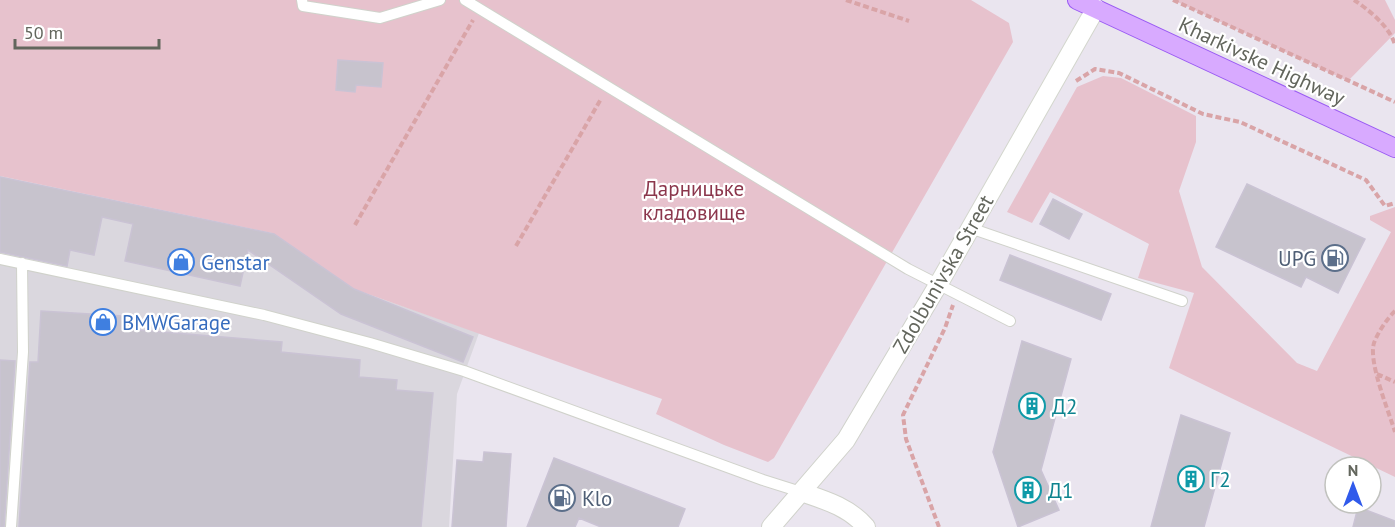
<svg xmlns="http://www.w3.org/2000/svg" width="1395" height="527" font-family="'PT Sans',sans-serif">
<rect width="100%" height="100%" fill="#eae5ef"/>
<path fill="#dad7de" d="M0,176L272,233L354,289L479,333L457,394L449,527H0Z"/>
<path fill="#e7c2cd" d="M0,0H971L1009,23L1013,42L774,458L768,462L724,445L656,414L662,399L354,289L272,233L0,176Z
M1173,0H1385L1395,20V33L1348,81Z
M1103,76L1121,78L1196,116V142L1179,191L1202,267L1297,363L1317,371L1391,232L1370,220V216L1395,207V477L1169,368L1194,293L1138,278L1149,244L1050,192L1032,223L1007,212L1077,87Z"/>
<path fill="#c7c3cd" stroke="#cac3d4" stroke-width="1.5" d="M338,60L383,63L381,87L356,85L355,92L336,90Z
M0,177L274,234L354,289L473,337L463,362L341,314L248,250L240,286L125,261L133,224L102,217L94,255L70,250L67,266L0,252Z
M1247,184L1365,239L1338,293L1306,277L1301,287L1216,247Z
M1053,199L1082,214L1069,239L1040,224Z
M1010,255L1111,294L1101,320L1000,280Z
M41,311L139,317V330L282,342L281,352L360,360L359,377L397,380L396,390L433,393L421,527H19L30,362H38Z
M1022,341L1071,359L1041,470L1059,510L1018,527L993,452Z
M0,360L15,361L4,527H0Z
M1181,415L1230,433L1204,527H1151Z
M484,452L511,454L506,527H452L457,460L483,462Z
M554,458L685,509L678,527H601L579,518L575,527H527Z
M1358,507L1395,521V527H1353Z"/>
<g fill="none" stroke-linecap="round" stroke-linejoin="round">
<defs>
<path id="service" d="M302,0L303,6L380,18L440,0
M465,0L908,269L1010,321
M970,228L1182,301
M0,259L264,315L370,343L464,371L763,480L801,492
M11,527L23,352L22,263"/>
<path id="tertiary" d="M801,492C825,500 849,507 866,527
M771,527L846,440L938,285"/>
<path id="secondary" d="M938,285L1096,8"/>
<path id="primary" d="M1077,0L1395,148"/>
</defs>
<use href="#service" stroke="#d0d2cb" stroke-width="12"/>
<use href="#tertiary" stroke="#d0d2cb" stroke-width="20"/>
<use href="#secondary" stroke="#d3d6cd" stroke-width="20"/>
<use href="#primary" stroke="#9a5bf3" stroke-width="20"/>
<path stroke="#d9a4a7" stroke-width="4" stroke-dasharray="6 3" stroke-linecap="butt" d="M846,0L909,21
M1173,0L1395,102
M1354,0C1369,10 1390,27 1395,45
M1076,81L1095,69L1119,73L1203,114L1240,122L1366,180L1385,206L1395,203
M355,225L473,20
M516,246L601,99
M1395,311C1387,319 1378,332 1374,343C1368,362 1389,412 1395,432
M1377,374L1395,382
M939,527L906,439L903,415L945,328L953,305"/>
<use href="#service" stroke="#fff" stroke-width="10"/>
<use href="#tertiary" stroke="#fff" stroke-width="18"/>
<use href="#secondary" stroke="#fff" stroke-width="18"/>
<use href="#primary" stroke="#d8aaff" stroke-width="18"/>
</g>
<defs>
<symbol id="fuel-ring" viewBox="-11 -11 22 22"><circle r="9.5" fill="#fff" stroke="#5c6f8a" stroke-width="1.5"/><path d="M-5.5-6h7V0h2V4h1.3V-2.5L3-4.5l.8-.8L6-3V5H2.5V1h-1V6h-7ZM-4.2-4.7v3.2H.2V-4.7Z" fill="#5c6f8a"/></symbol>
<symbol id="shop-ring" viewBox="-11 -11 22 22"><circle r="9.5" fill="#fff" stroke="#3f7fe0" stroke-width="1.5"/><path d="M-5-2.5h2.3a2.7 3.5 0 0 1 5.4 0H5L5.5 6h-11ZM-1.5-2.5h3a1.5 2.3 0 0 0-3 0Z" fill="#3f7fe0"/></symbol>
<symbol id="building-ring" viewBox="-11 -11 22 22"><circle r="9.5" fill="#fff" stroke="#0f9aa8" stroke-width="1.5"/><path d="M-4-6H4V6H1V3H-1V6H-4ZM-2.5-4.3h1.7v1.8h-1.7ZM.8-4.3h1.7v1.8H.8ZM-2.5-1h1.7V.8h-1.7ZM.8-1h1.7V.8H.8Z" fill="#0f9aa8"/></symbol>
</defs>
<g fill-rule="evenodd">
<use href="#fuel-ring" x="1320" y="243" width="30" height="30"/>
<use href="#shop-ring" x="166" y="247" width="30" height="30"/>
<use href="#shop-ring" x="88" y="307" width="30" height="30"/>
<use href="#building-ring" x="1017" y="391" width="30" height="30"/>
<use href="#building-ring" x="1176" y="464" width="30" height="30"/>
<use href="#building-ring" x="1013" y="475" width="30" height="30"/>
<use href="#fuel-ring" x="547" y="483" width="30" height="30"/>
</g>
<g text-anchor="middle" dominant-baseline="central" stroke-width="4.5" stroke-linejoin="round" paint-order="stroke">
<g font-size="21" fill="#63665d" stroke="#fff">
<text transform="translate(1262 61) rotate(25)">Kharkivske Highway</text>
<text transform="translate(943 274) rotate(-60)">Zdolbunivska Street</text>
</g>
<g font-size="21" fill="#8b364c" stroke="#fff">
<text x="694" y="188">Дарницьке<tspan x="694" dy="24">кладовище</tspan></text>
</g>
<g font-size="21" fill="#4e5e75" stroke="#fff" text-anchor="end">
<text x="1316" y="258">UPG</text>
<text x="582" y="498" text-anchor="start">Klo</text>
</g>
<g font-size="21" fill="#366cbe" stroke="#fff" text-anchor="start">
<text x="201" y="262">Genstar</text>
<text x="122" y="322">BMWGarage</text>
</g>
<g font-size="21" fill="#0d838f" stroke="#fff" text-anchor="start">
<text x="1052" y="406">Д2</text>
<text x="1210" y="479">Г2</text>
<text x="1048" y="490">Д1</text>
</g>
</g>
<g transform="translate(1353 485)"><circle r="28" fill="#ffffff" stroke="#c1c2be" stroke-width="1.5"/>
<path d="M0-4.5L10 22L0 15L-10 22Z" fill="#305aeb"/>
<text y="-9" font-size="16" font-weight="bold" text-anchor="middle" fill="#63665d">N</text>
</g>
<path d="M15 39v9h144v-9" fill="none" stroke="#63665d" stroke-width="3"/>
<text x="24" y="39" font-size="18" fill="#63665d" stroke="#ffffff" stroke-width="4.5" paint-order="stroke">50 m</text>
</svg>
